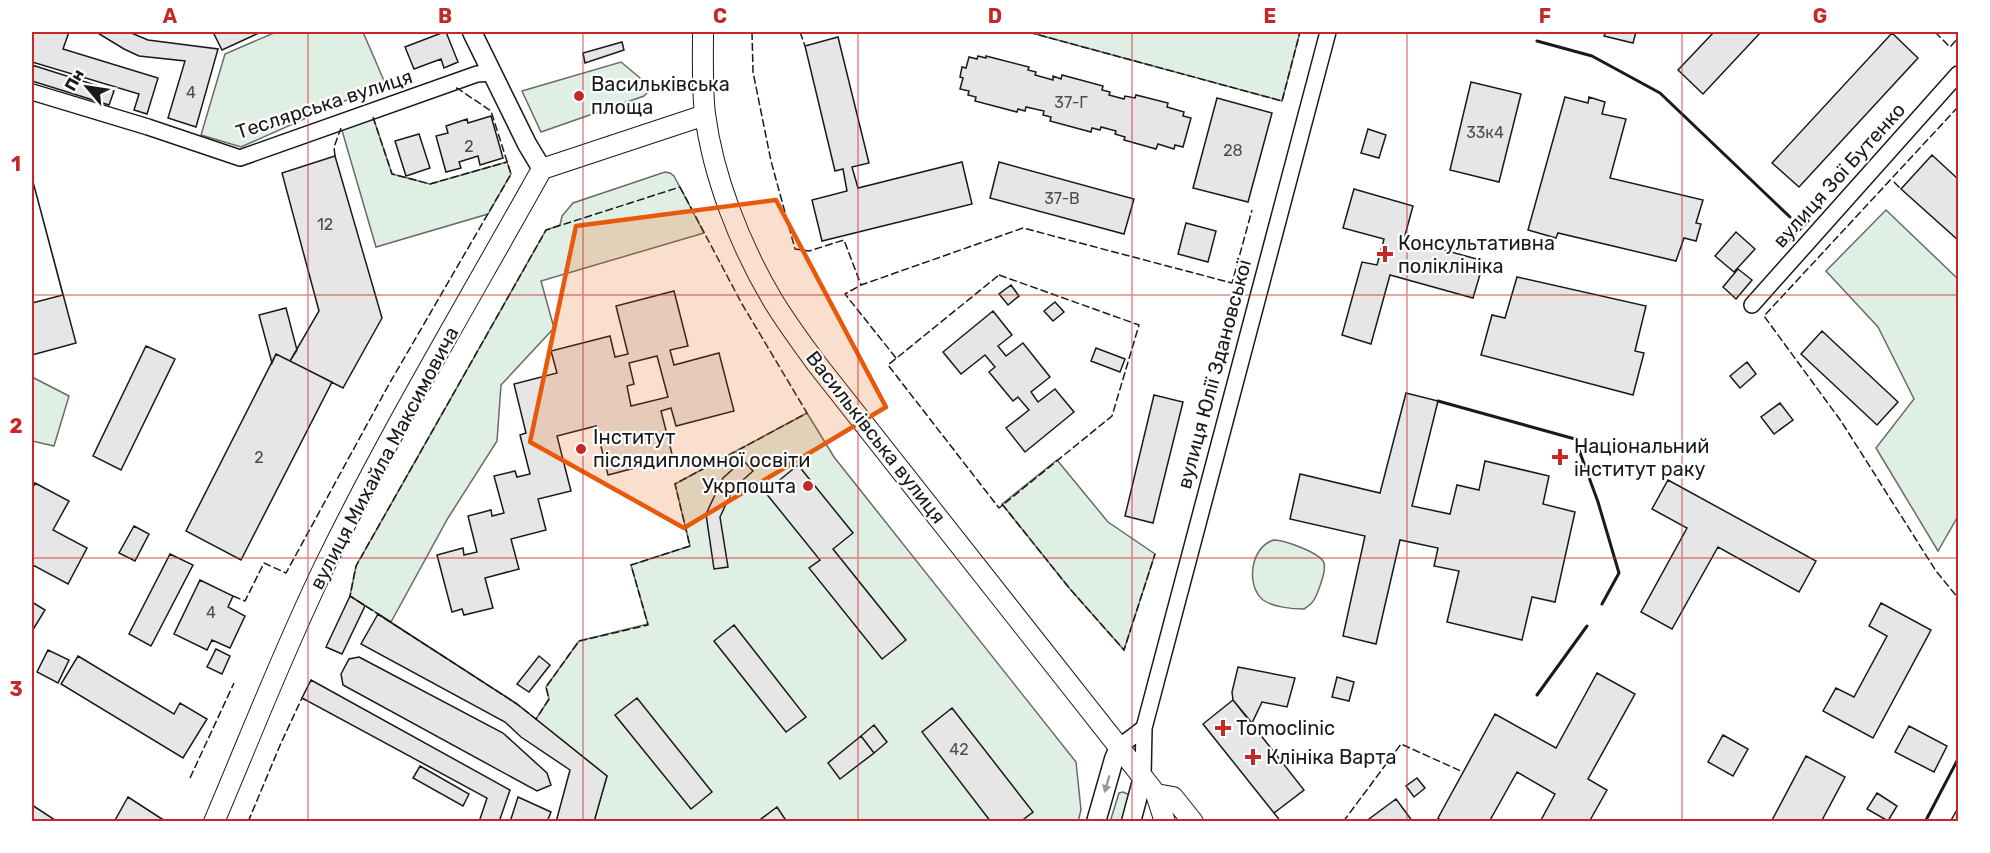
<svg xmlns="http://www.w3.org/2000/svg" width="1990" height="853" font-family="Rubik,sans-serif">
<rect width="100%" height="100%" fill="#fff"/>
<path fill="#e0efe3" stroke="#6a6a6a" stroke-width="1.5" d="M276,32H363L385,83L241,147L201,135L225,54Z
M1028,32H1300L1282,101Z
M621,62L652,88L644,96L541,132L522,91Z
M373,117L392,174L430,184L507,162L511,174L488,214L376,247L341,127Z
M665,172L670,173L674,176L704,233L541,281L554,328L501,385L497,441L448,518L391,622L350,596L356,566L546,230L560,225L562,216L573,203Z
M1886,210L1958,279V516L1938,551L1876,448L1914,399L1878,327L1826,271Z
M32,377L69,396L54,446L32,441Z
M807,413L834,457L1076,762L1081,810L1078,822L594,821L607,776L536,719L549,699L546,687L579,641L648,624L631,565L690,546L675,484Z
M1057,460L1108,522L1155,554L1124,650L1070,589L1002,504Z
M1274,540C1284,540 1321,553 1324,563C1326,571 1322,579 1320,586C1316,597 1314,603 1304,609C1292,609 1273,607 1263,600C1245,585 1251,546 1274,540Z
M1123,792L1132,796L1126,821L1110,822L1119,793Z"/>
<path fill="#e6e6e6" stroke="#1a1a1a" stroke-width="1.5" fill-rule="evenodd" d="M32,32H69L63,49L158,78L147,114L134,110L139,94L32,62Z
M96,32H129L148,40L218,49L196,127L168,118L185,61L139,56L124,49Z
M213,32H261L222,50Z
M444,32H446L458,62L444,68L441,59L414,69L405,47Z
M1606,32H1636L1633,43L1604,36Z
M1714,32H1761L1703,94L1678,70Z
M1892,33L1918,58L1799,187L1772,163Z
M838,37L869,163L852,167L858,188L962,162L972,204L822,241L812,200L847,191L843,169L835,171L805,46Z
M622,42L624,50L585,63L583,53Z
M978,56L986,58V56L1029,67L1028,70L1036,72L1035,75L1053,80V76L1061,79L1062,75L1103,86L1102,90L1110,92L1109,95L1124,99L1125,96L1135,98L1136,95L1168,103L1167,107L1184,112L1183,116L1191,118L1183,147L1175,145L1174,149L1158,144L1156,149L1124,140L1125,137L1115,134L1116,131L1101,127L1100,130L1092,128L1091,132L1050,121L1051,117L1043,115L1044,111L1026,107L1025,111L1018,109L1017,112L975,101L976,97L968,95L969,91L960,89L963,78L960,77L962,67L966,68L969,57L977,59Z
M32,65L114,91L109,105L32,81Z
M1471,82L1521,94L1499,182L1450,170Z
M1565,97L1588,103L1589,97L1605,102L1602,114L1626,119L1610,178L1703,200L1696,223L1701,224L1696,241L1684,238L1676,261L1558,233L1556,238L1528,230Z
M1217,98L1272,113L1248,202L1193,188Z
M491,116L503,158L480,165L478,156L459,162L461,168L446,172L436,136L448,133L446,126L467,119L468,123Z
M1368,129L1386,135L1379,158L1361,153Z
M419,134L430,168L406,176L395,141Z
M1932,155L1958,179V240L1901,189Z
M335,156L382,318L343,388L290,361L319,311L282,173Z
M999,162L1134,199L1124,234L990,198Z
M32,178L76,343L32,355Z
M32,178L63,295L32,303Z
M1354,189L1413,206L1404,239L1484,261L1473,298L1390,275L1371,344L1342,335L1362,262L1377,265L1384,239L1343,228Z
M1802,214L1809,221L1782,248L1775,242Z
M1186,223L1216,231L1208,262L1178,254Z
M1736,232L1755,249L1734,272L1715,256Z
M1738,269L1752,280L1736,299L1723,287Z
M1517,277L1646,306L1635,351L1644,353L1633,395L1481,355L1492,315L1505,318Z
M1011,285L1019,296L1008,305L999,294Z
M674,291L688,346L670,350L674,365L719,353L734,411L676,426L671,408L661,411L673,458L608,475L596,426L557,436L571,491L538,499L546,530L511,539L519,569L485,578L493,608L464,615L462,609L452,612L437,555L463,548L464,555L477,552L468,516L491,510L492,516L504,513L494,476L515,471L517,477L530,474L520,435L526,433L514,384L557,373L551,351L610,336L615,357L628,354L616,306ZM657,356L668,397L631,406L627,386L634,384L629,363Z
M1055,302L1064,312L1053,321L1044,311Z
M286,308L297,350L290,361L276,354L272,363L259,315Z
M993,311L1012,335L998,346L1006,356L1023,343L1050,377L1031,392L1038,402L1055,389L1074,412L1025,452L1006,428L1029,410L1018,397L1013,401L989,372L995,367L985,355L961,374L943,352Z
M1822,331L1898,402L1877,425L1801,354Z
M146,346L175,359L121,470L93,456Z
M1096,348L1125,359L1120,372L1091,361Z
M276,354L332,382L241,560L186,531Z
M1747,362L1756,374L1740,388L1730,376Z
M1406,393L1438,401L1412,506L1450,514L1457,485L1479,490L1485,461L1549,476L1543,504L1575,512L1555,602L1532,597L1522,640L1447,622L1459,571L1434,566L1438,548L1400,540L1376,644L1343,636L1365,536L1290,519L1300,474L1380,493Z
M1154,395L1183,402L1153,523L1125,516Z
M1780,403L1793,420L1774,434L1761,417Z
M743,460L753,471L733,489L720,517L728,567L714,569L706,514L723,478Z
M798,465L853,533L833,549L906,640L882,659L809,568L820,560L765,492Z
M1668,480L1816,561L1799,592L1718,547L1672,629L1641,612L1687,528L1652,509Z
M35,483L69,501L53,530L87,548L68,584L33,565L32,568V490Z
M134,526L149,534L135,561L119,553Z
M170,554L193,565L151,646L129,634Z
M200,580L233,596L228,607L245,616L230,648L212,640L207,650L174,634Z
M350,596L365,606L342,654L326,647Z
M32,602L45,610L34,628L32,626Z
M1881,603L1931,630L1873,738L1823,711L1836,688L1854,697L1887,636L1869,626Z
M378,614L517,704L607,776L594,822H556L570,770L521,737L505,722L361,644Z
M734,625L806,717L786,732L714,641Z
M216,649L230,656L222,674L207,667Z
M48,650L69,660L58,683L37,672Z
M78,656L174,714L180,703L207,719L183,758L61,684Z
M539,656L550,665L529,692L517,684Z
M359,657L503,733L547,773L551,785L537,791L343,685L341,674L349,659Z
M1238,667L1295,678L1287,707L1262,702L1252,723L1233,700L1232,692Z
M1597,673L1635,694L1588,779L1607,790L1589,822H1540L1555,794L1517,772L1489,822H1443L1438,818L1495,714L1556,748Z
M1337,677L1354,682L1349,701L1332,697Z
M311,680L510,790L499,822H479L487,798L302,698Z
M637,698L712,792L691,809L615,715Z
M1233,700L1304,790L1274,813L1203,724Z
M952,708L1033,812L1020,822H991L922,732Z
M874,725L887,742L874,753L861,736Z
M1909,726L1947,746L1934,772L1895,752Z
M1723,735L1748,749L1733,776L1708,762Z
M861,736L874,753L840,779L828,763Z
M1806,756L1845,777L1821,822H1771Z
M420,766L469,794L463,806L413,778Z
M1417,778L1425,788L1414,797L1406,786Z
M1877,793L1897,806L1888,821L1867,809Z
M128,797L165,821V822H114Z
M518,797L551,812L547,822H510Z
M1396,799L1413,822H1365Z
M32,805L58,822H32Z
M777,807L787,822H757Z
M1958,808V822H1950Z"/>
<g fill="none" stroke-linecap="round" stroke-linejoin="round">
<defs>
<path id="minor" d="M32,92L148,127L240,158L477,74L493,73
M1752,305L1958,74
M1119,747L1144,728
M1143,777L1144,728L1328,32"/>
<path id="tertiary" d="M472,32L527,144L542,169
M1096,822L1114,759L1119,747
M1131,822L1143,777"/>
<path id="secondary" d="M703,32C703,59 702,87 705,114C713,176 740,245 772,299C785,321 801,342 816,363L1156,794L1165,822
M1156,794L1173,797L1193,822
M214,822C251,735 285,647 326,563C392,428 469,300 542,169L705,115"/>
</defs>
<use href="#minor" stroke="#1a1a1a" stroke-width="18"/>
<use href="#tertiary" stroke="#1a1a1a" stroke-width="21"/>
<use href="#secondary" stroke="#1a1a1a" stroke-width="22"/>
<use href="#minor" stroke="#fff" stroke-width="15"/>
<use href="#tertiary" stroke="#fff" stroke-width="18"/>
<use href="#secondary" stroke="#fff" stroke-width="20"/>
<path stroke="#1a1a1a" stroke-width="1.5" stroke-dasharray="8 3" stroke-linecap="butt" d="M752,32L753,72L771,161L795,249L809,251L844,240L861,285
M800,32L805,46
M1028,32L1282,101L1300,32
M1935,32L1950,47L1958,38
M1958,107L1764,316L1841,421L1936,571L1958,598
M373,117L392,174L430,184L507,162
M335,156L334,147L341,128
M1894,182L1901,189
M680,187L742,304L807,413L675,484L690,546L631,565L648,625L579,641L546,687L549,699L536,719L517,704L350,596L356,566L546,230Z
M999,275L1139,325L1112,416L999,508L888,365Z
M896,358L845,294L861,285L1023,228L1232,283L1252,210
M1002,504L1070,589L1124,650L1155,554
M233,596L245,601L264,563L286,573L388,386L511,174L491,111L457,88L454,89
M190,778L234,683
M1274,813L1281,822
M248,822L281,743L302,698L305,700
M1343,822L1401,744L1463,772"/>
<path stroke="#1a1a1a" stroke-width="3" d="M1537,41L1592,56L1660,93L1790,217
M1438,401L1575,439L1598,502L1619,573L1602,604
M1537,695L1587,626
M1925,822L1958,759"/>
</g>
<defs><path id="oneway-solid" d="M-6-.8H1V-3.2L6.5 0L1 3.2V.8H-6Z" transform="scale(1.5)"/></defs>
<use fill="#989898" href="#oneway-solid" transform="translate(1107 784) rotate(106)"/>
<path fill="#e8590c" fill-opacity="0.2" stroke="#e8590c" stroke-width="4.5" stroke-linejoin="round" d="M776,200L886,407L684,528L530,442L576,226Z"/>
<path fill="none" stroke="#c62828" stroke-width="1.5" stroke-opacity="0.55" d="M308,32V822M583,32V822M858,32V822M1132,32V822M1407,32V822M1682,32V822M32,295H1958M32,558H1958"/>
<g fill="#c62828" stroke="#fff" stroke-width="2">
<circle cx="579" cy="96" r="6"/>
<path d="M1382 245h6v6h6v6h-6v6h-6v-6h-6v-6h6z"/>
<circle cx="581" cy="449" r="6"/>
<path d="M1557 448h6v6h6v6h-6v6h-6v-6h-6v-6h6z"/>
<circle cx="808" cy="486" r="6"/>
<path d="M1220 719h6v6h6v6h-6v6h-6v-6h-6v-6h6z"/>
<path d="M1250 748h6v6h6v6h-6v6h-6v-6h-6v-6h6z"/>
</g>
<g text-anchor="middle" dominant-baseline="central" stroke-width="4.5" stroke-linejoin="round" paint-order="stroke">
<g font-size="16" fill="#4d4d4d">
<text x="191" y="92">4</text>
<text x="1071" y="102">37-Г</text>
<text x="1485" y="132">33к4</text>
<text x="469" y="146">2</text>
<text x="1233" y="150">28</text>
<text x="1062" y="198">37-В</text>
<text x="325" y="224">12</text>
<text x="259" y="457">2</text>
<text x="211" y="612">4</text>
<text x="959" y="749">42</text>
</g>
<g font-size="20" fill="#1a1a1a" stroke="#fff" text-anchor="start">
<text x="591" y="84">Васильківська<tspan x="591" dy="23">площа</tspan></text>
<text x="1398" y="243">Консультативна<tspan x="1398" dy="23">поліклініка</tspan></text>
<text x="593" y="437">Інститут<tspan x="593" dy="23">післядипломної освіти</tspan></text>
<text x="1574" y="446">Національний<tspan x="1574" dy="23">інститут раку</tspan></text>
<text x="796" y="486" text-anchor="end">Укрпошта</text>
<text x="1236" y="728">Tomoclinic</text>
<text x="1266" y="757">Клініка Варта</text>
</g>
<g font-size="20" fill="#1a1a1a" stroke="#fff">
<text transform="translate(324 104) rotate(-18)">Теслярська вулиця</text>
<text transform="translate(1839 175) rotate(-48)">вулиця Зої Бутенко</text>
<text transform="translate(1214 374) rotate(-75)">вулиця Юлії Здановської</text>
<text transform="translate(876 437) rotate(52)">Васильківська вулиця</text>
<text transform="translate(384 458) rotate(-62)">вулиця Михайла Максимовича</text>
</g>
</g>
<rect width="1990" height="853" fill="none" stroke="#ffffff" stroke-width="66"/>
<g transform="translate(87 87) rotate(299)" stroke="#ffffff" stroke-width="4.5" paint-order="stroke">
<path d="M0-4.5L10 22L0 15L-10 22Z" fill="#1a1a1a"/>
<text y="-9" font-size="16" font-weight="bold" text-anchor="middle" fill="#1a1a1a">Пн</text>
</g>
<rect x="33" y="33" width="1924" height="787" fill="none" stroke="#c62828" stroke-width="2"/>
<g font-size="20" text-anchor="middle" font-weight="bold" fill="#c62828">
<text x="170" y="23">A</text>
<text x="445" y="23">B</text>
<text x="720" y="23">C</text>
<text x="995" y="23">D</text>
<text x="1270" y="23">E</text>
<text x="1545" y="23">F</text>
<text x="1820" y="23">G</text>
<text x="16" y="171">1</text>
<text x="16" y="433">2</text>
<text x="16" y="696">3</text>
</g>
</svg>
